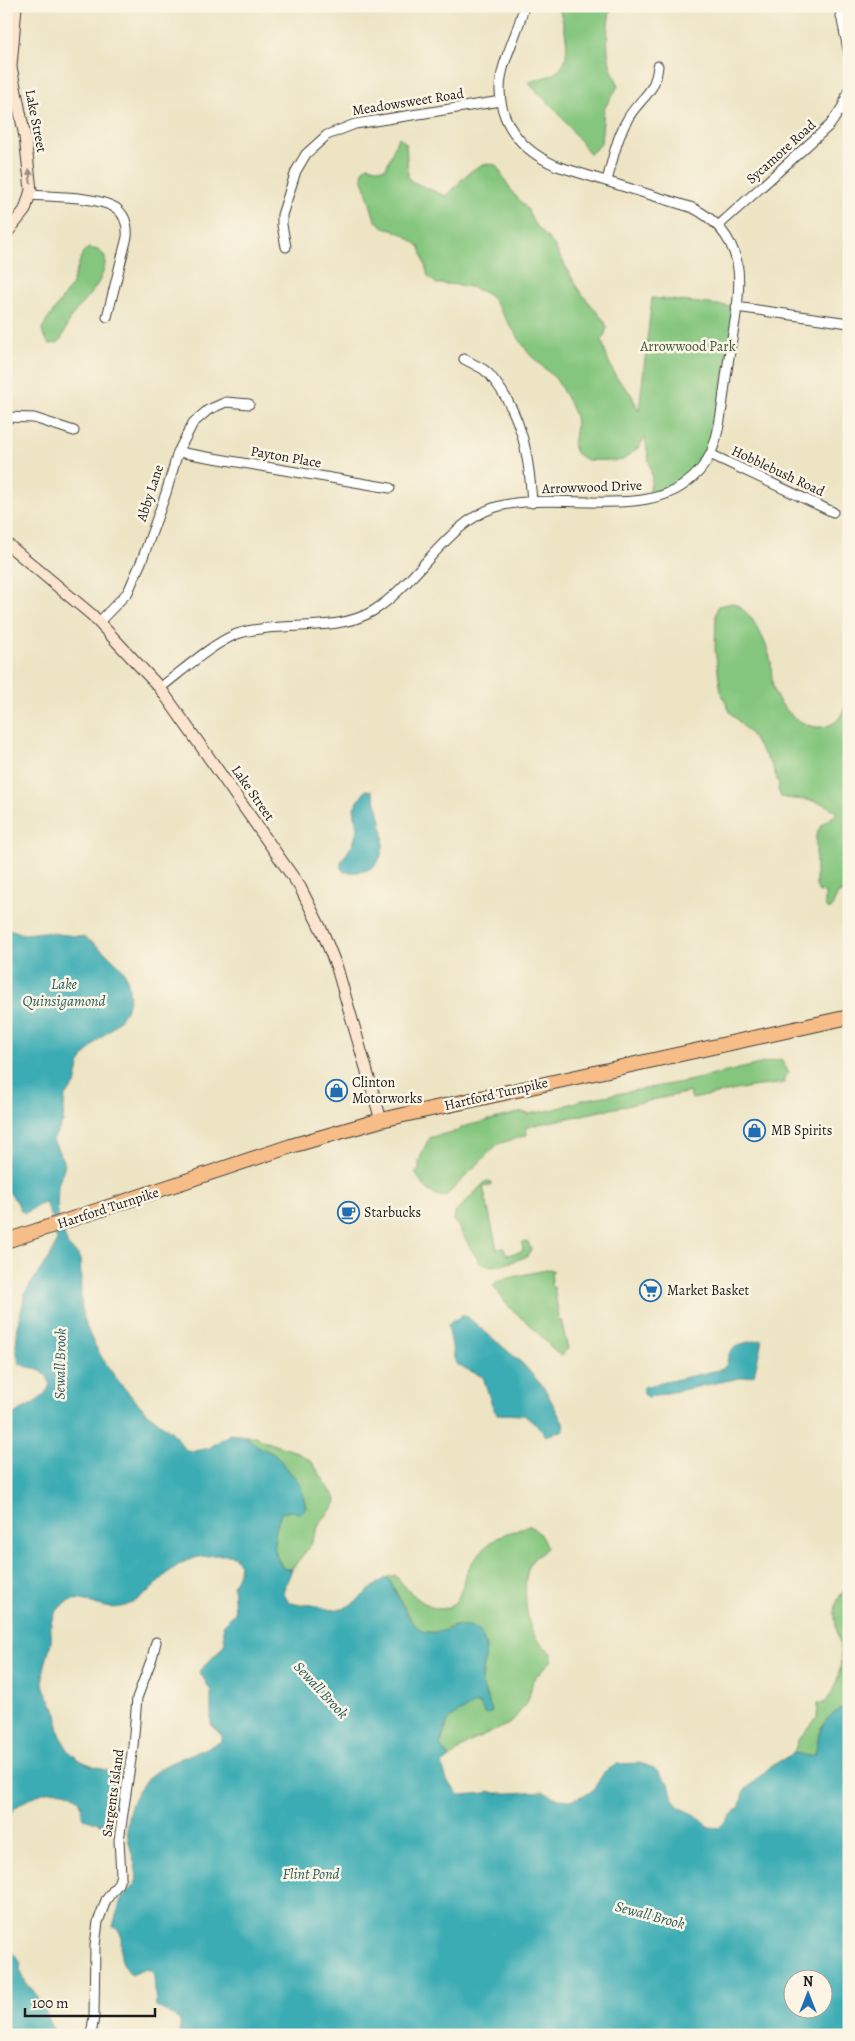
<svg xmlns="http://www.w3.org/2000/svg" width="855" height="2041" font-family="Alegreya,serif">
<rect width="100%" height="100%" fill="#fcf5e5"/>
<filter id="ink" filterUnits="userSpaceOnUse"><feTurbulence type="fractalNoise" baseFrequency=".02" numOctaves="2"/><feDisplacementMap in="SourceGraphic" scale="10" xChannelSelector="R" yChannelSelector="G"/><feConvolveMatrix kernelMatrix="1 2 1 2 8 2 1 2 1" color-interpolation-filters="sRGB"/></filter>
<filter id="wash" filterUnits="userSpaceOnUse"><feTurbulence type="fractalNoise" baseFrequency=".0096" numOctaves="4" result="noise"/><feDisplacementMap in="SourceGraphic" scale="20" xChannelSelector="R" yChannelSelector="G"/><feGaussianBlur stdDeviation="1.12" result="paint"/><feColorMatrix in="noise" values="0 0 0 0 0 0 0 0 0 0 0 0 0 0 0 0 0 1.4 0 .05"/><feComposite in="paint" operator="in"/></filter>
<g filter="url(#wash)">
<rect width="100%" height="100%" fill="#ede4c4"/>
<path fill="#84c67e" stroke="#50714d" d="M558,6H611C607,25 606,45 610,64C611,72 617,78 618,86L604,109L601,144L590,154L556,110L528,83C537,78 549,78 558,71C574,57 564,23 558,6Z
M399,137L406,143L408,177L411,181L445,196L449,194C462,180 475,160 496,165L513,193L528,210L533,222L554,245L578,289L605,322L607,328L602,341L607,358L616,377L631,394L639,411L652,298L736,307L710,454L682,486L648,499L652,478L645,437L639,447L623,460L617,461L586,460L576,453L573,445L576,426L575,416L568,400L556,379L530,355L491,297C474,285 457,284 436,284L428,276L420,247L403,234L384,227L375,220L362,177L363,169L368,166L380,169L386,168L397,140Z
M89,248L98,250L105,256C107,282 85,298 72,316C67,323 65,334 60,341C57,344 53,344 49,344L43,334L42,328L71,286L83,252Z
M733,603C752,611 767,642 771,662C772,672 771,687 776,696C787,716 814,737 835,722C842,717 845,706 849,699V893H838L831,909H827L825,906V893L819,892L816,886V835L822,824L837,814C822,796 801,802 781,797L778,790L779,784L772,766L751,735L730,712L721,692L715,650L716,614L718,606Z
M781,1059L789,1073L783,1079L785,1083L751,1087L692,1099L690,1092L526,1127L527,1135L498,1144L446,1196C430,1198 423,1184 415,1173L419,1171V1161L427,1142L431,1137L458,1131L462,1127L522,1112L528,1114L552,1110L582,1100L688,1081Z
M486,1181L492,1182L491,1185L483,1186L497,1249L504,1248L507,1255L523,1251L522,1243L528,1242L531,1250L528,1256C514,1261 492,1271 479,1262L454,1220L455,1213Z
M550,1269L554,1271L551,1272L552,1281L550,1284L554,1287L559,1317L558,1319L561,1320L568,1349L565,1351L564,1354L560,1356L533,1328L507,1305L493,1285L499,1280Z
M246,1436H256L263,1441L297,1452L312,1462L336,1499L335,1505L320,1523L310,1546L292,1569H285C269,1552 274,1533 281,1513L306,1507L300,1484L275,1454L260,1448Z
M529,1525L539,1533L547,1547C543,1554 536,1555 532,1561C521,1576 525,1617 533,1633C537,1642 545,1647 552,1653V1660L533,1680L528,1701L511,1723L468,1743L450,1758L440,1746L449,1719L475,1703L492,1711L482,1684L486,1647L483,1638L477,1630L459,1625L450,1627L442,1632H423L416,1626L410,1618L388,1577L395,1575L398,1578C407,1591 435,1619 452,1605C461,1599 462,1583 466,1574C473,1557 490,1540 507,1533C511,1532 515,1532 518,1530C522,1529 525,1526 529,1525Z
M849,1586V1709L843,1708L821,1727L815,1755L807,1756L794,1753L798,1740L817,1718L818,1703H825C834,1691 841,1673 841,1659C841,1632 823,1607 849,1586Z"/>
<path fill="#3aacb4" stroke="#2b6468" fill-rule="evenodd" d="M366,790L372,791C379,810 394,854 371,868C363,873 354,872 344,872L341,868V862L353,844L357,831L354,807Z
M6,928L24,934L43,932L83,937L92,942L113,959L123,969L128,982L130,996L126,1011L113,1027L96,1042L83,1058L79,1066L75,1085L65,1096L63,1122L53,1140L65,1165L58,1185L57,1213L68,1246L78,1255L80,1260C82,1278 79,1296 83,1314C90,1350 128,1397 156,1420C161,1424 167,1428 172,1432C177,1437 180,1444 186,1450L194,1451L209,1448L230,1434L246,1436L260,1448L275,1454L300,1484L306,1507L300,1514L293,1511L281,1513C274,1533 269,1552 284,1569H292L283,1592L289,1603C296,1604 305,1604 312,1605C327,1608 335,1614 350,1605C364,1597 374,1584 388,1577C396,1591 408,1625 423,1631C443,1640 466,1610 482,1637C490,1651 481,1667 482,1682C483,1692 489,1701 492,1711L491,1713L484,1714L480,1704H475C448,1719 448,1714 440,1746L450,1758L442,1764L447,1781L460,1795L486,1793L489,1791L495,1793H510L544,1791L558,1799L571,1800L592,1792L604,1772L617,1764L640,1763L654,1768L669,1784L673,1799L679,1807L696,1815L709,1827L719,1828L740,1806L743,1792L771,1766L794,1753L807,1756L815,1755C820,1731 820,1719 843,1708L849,1709V2035H180V2020L156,2006L154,1977L152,1971L146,1969L131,1975C127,1969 122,1964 121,1957C120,1945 125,1933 113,1926L121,1899L134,1885L137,1879C136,1861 127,1844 127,1826C128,1803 142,1779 161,1768C180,1757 202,1751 222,1741V1736L211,1724V1691L199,1671L219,1651L225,1643L223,1624L235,1613L233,1586L238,1575L240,1564L234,1556C225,1554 217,1555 208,1556C167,1559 163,1587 132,1603C104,1618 86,1592 67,1602C60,1606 53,1615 51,1623C50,1629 52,1636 51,1642C49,1656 42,1668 43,1683C45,1694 53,1703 57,1714C58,1718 58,1721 58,1725C59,1735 66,1749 73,1755C85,1766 104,1767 117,1776C122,1790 116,1819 101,1824L84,1818C81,1812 83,1804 78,1799C63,1782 35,1794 19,1805C14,1808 10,1815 6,1820V1419C22,1407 44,1403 50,1384C43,1362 32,1372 19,1363L16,1346L18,1326L25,1293L53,1251L57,1241L51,1216L45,1202L25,1213L21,1211L17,1202L6,1189ZM792,1978H822V2008H792Z
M465,1315L522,1363L545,1389L563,1423L564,1430L546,1436L542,1430L524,1415L497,1414L493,1408L483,1377L458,1365L454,1358L448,1325L451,1321Z
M762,1340L754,1375L648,1397L644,1394L643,1387L723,1369C728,1363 727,1359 729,1354C735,1343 751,1341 762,1340Z
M6,1931L7,1944L21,1963L20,1970L27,1985L33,1990L42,2004L56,2035H6Z"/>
</g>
<g filter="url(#ink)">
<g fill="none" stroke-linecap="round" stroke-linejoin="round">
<defs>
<path id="street" d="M839,6L849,54
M607,181C612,162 616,140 626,122C638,98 655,96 658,66
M30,195C53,197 97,196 116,208C125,215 128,226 127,237L107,317
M718,226L830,125L843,106L849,89
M286,247L282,225V215L296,171L306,154L327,135L355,124L501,101
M736,307L849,323
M464,359L483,369L489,374C522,412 529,455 532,503
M6,417L34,418L74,431
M178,452L390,488
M710,454L833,512
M99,622L128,592L142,560L166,493L178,452L193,423L208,410L226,402L249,404
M160,688C181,672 213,643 237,634C279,620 335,634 373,611C417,584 447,522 496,507C550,491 635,517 682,486C694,478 705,466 711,453C722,426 723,393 728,364C732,334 743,292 737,262C731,237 715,219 693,208L557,166C515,148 490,111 504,65C510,45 520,26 524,6
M91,2035L94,2017L95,1945L98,1922L106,1900L118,1884L121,1875L119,1840L133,1746L137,1698L152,1658L156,1642"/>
<path id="secondary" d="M6,234L25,210L31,190L25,137L11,67L16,6
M6,543L92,615L160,688L300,887L323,933L337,968L381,1120"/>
<path id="primary" d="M6,1241L291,1146L381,1120L849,1017"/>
</defs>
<use href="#street" stroke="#3b3a35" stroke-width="11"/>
<use href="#secondary" stroke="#3b3a35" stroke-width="13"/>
<use href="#primary" stroke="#3b3a35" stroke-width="16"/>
<use href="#street" stroke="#fff" stroke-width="9"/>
<use href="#secondary" stroke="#fce5cf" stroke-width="11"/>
<use href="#primary" stroke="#f7bd88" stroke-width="14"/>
</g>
<defs><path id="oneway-solid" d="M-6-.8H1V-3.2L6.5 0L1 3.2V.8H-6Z" transform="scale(1.25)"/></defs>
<use fill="#978b7e" href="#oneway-solid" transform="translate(30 176) rotate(-95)"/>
</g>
<defs>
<symbol id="shop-ring" viewBox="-11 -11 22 22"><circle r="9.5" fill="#fcf5e5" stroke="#1f6fb2" stroke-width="1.5"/><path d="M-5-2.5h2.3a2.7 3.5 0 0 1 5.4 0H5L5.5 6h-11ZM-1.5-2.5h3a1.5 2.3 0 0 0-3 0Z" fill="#1f6fb2"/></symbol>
<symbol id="cafe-ring" viewBox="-11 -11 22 22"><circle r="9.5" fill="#fcf5e5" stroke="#1f6fb2" stroke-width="1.5"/><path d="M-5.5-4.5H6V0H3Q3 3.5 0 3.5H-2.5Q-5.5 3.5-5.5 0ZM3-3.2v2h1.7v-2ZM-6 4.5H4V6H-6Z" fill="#1f6fb2"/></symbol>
<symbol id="supermarket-ring" viewBox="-11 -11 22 22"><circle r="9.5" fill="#fcf5e5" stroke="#1f6fb2" stroke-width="1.5"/><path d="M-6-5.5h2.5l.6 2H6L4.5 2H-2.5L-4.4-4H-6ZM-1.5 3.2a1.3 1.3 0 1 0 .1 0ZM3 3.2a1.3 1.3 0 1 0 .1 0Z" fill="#1f6fb2"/></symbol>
</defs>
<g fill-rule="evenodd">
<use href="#shop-ring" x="324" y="1078" width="25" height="25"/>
<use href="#shop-ring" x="742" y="1118" width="25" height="25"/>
<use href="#cafe-ring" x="336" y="1200" width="25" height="25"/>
<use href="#supermarket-ring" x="638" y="1278" width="25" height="25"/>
</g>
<g text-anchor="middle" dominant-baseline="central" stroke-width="5" stroke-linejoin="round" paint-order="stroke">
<g font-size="14" fill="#1c1c1c" stroke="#fcf5e5">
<text transform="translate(408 102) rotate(-9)">Meadowsweet Road</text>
<text transform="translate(36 121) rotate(79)">Lake Street</text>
<text transform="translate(781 152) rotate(-42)">Sycamore Road</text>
<text transform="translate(286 457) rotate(10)">Payton Place</text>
<text transform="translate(778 471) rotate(25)">Hobblebush Road</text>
<text transform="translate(592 487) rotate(-2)">Arrowwood Drive</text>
<text transform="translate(150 493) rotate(-72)">Abby Lane</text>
<text transform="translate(253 793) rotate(55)">Lake Street</text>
<text transform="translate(496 1094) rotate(-13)">Hartford Turnpike</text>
<text transform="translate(108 1208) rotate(-18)">Hartford Turnpike</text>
<text transform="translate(113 1793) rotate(-82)">Sargents Island</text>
</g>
<g font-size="14" fill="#40583e" stroke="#fcf5e5">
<text x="688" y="346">Arrowwood Park</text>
</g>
<g font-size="14" fill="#1c1c1c" stroke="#fcf5e5" text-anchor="start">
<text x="352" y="1082">Clinton<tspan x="352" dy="16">Motorworks</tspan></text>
<text x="771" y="1130">MB Spirits</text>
<text x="364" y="1212">Starbucks</text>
<text x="667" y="1290">Market Basket</text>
</g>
<g font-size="15" font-style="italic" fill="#2a5d60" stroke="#fcf5e5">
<text x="64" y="984">Lake<tspan x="64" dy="17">Quinsigamond</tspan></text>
<text transform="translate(60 1364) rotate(-89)">Sewall Brook</text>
<text transform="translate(321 1690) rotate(47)">Sewall Brook</text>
<text x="311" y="1874">Flint Pond</text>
<text transform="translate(650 1915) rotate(15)">Sewall Brook</text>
</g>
</g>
<rect width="855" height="2041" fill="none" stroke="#fcf5e5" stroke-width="25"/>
<g transform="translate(808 1994)"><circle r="24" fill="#fcf5e5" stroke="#a29e95"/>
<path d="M0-4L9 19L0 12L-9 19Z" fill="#1f6fb2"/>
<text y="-8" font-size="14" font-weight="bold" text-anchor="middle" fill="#1c1c1c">N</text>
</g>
<path d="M25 2008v8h130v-8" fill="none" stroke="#1c1c1c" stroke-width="2.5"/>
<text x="32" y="2008" font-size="15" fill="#1c1c1c" stroke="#fcf5e5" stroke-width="4" paint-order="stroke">100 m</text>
</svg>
